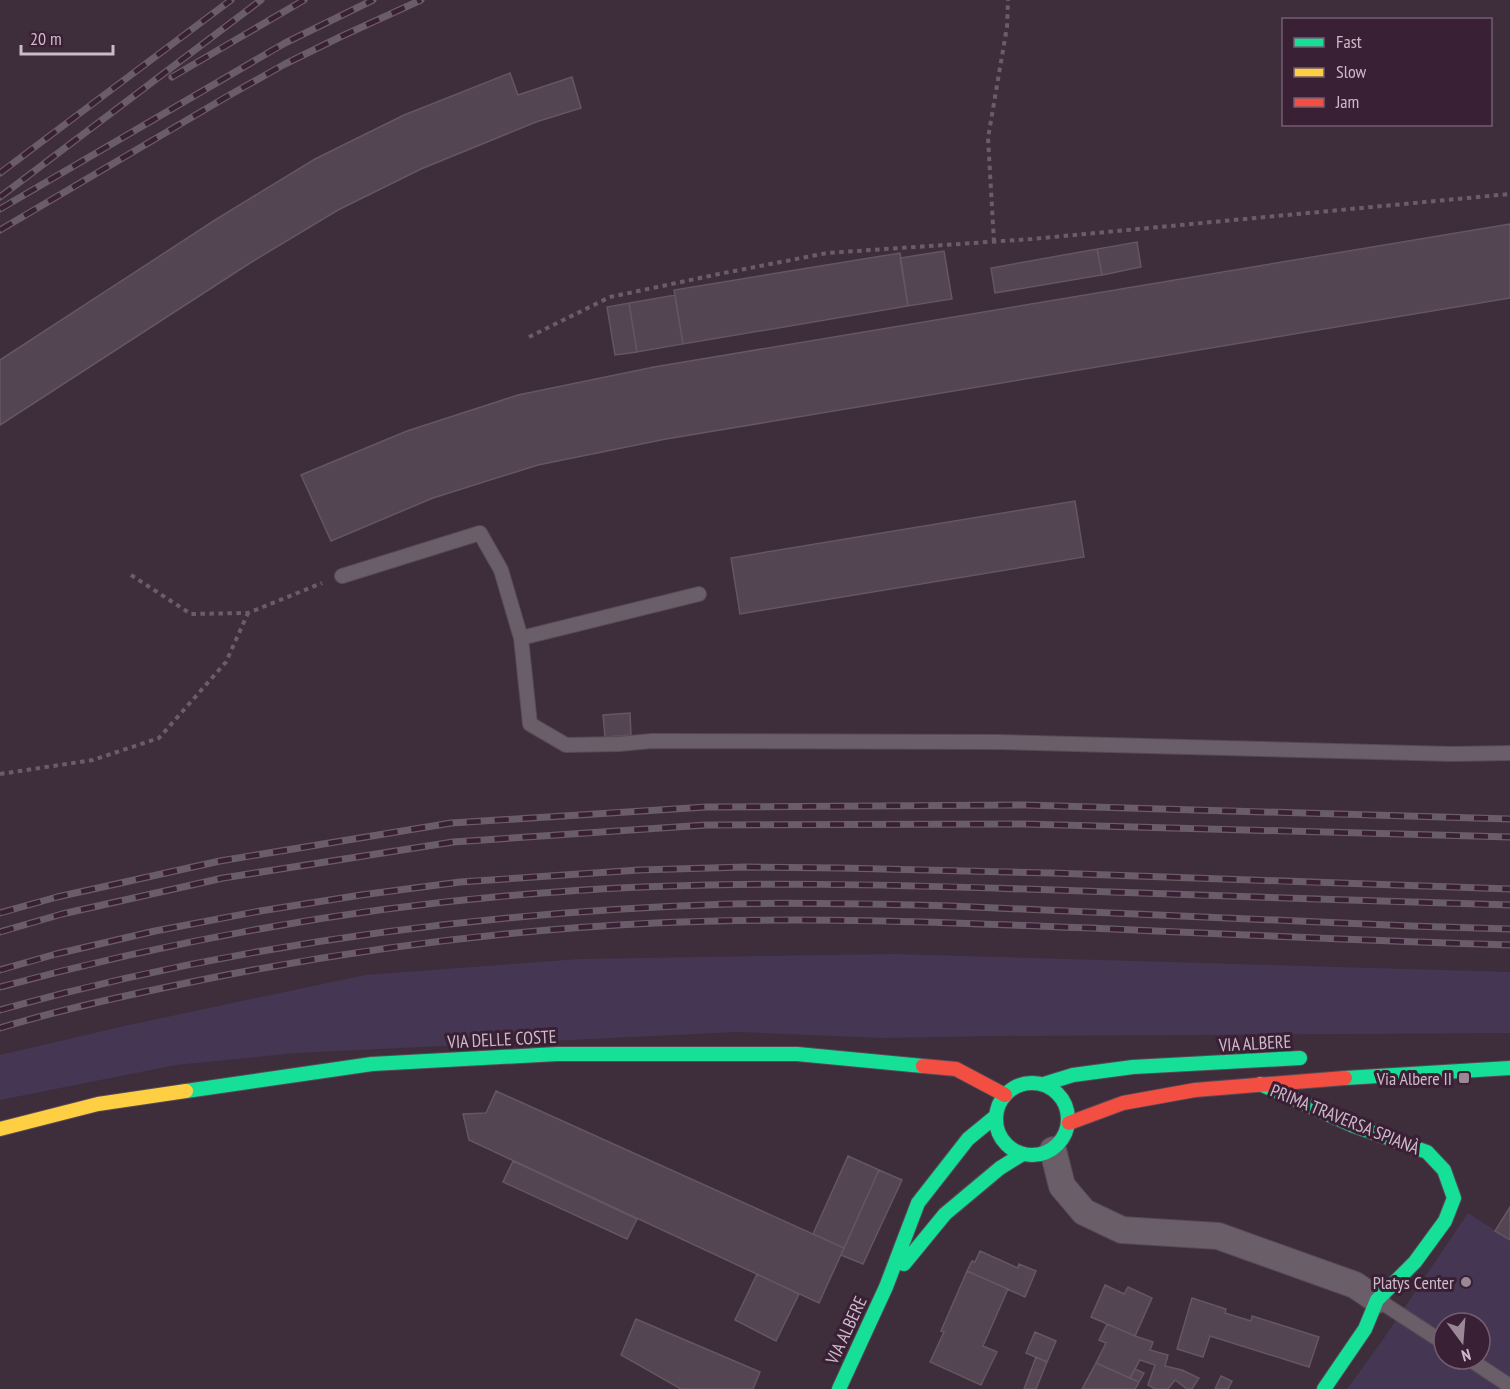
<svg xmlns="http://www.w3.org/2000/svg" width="1510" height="1389" font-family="'PT Sans Narrow',sans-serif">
<rect width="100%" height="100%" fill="#3e2d3b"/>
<path fill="#453753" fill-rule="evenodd" d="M894,954L1510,972V1033L996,1036L882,1038L737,1032L295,1053L176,1065L0,1100V1055L129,1025L365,975L580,959Z
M1468,1213L1510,1240V1389H1347L1384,1338ZM1444,1323H1480V1359H1444Z"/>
<path fill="#534551" stroke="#655662" stroke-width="1.5" d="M510,73L518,95L572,77L581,108L536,122L421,169L338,210L250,263L0,425V360L215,220L315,159L404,115Z
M1510,224V298L666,439L538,465L433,498L331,541L301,475L407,431L518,395L654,367Z
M1137,242L1141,267L1102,275L1097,249Z
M1097,249L1102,275L995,293L991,268Z
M944,251L952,299L908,306L900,258Z
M900,253L908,306L683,344L674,290Z
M675,295L683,344L637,352L629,303Z
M629,303L637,352L615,355L607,307Z
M1075,501L1084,557L740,614L731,558Z
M630,713L631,735L605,737L603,715Z
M496,1091L844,1248L819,1303L469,1140L463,1114L486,1113Z
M848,1156L879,1170L844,1248L813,1234Z
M513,1161L637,1219L627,1239L503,1182Z
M879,1170L902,1180L863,1264L841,1255Z
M1510,1207V1240L1495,1231Z
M980,1251L1018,1268L1019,1264L1036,1271L1025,1297L967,1271L972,1261L975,1262Z
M967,1271L1008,1289L983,1346L997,1352L981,1385L930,1362L944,1332L941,1331Z
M757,1274L799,1294L776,1341L735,1320Z
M1105,1285L1124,1294L1128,1287L1152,1298L1135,1336L1091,1317Z
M1192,1298L1226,1309L1225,1313L1251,1321L1252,1316L1319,1337L1309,1367L1210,1336L1203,1357L1177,1349Z
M636,1319L760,1372L753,1389H681L621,1355Z
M1107,1324L1135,1336L1153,1342L1150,1350L1168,1355L1165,1366L1182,1370L1199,1378L1192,1389H1187L1175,1380L1168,1389H1155L1148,1385L1155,1365L1140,1360L1130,1378L1096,1363L1106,1343L1099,1340Z
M1035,1332L1056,1341L1047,1362L1026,1353Z
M1036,1357L1047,1362L1036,1389H1024Z
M1096,1363L1139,1382L1135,1389H1082Z
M1135,1369L1144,1373L1139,1382L1130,1378Z
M1221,1376L1232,1381L1228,1389H1215Z"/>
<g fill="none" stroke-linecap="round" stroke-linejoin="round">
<defs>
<path id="lane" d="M342,576L480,533L501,570L521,638L530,724L566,745L619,744L652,741L998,742L1452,754L1510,753
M521,638L699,594
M1378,1300L1444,1343
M1469,1359L1510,1386"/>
<path id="street" d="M1053,1150L1062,1186L1084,1212L1122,1230L1218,1236L1355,1285L1377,1300"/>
<path id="fast" d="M1345,1078L1510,1068
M996 1119a36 36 0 1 1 72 0a36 36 0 1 1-72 0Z
M1044,1084L1073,1075L1133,1067L1300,1058
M1260,1084L1354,1126L1427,1152L1444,1170L1454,1198L1445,1221L1415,1262L1377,1300L1365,1329L1324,1389
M186,1091L372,1064L557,1054H797L923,1066
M904,1264L945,1214L1000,1168L1021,1155
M839,1389L886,1287L918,1203L968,1139L996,1116"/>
<path id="slow" d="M0,1129L98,1104L186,1091"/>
<path id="jam" d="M923,1066L956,1069L1005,1095
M1069,1123L1123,1103L1195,1090L1345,1078"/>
</defs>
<use href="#lane" stroke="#574a54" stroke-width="16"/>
<use href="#street" stroke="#574a54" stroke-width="28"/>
<use href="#fast" stroke="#574a54" stroke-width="16"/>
<use href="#slow" stroke="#574a54" stroke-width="16"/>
<use href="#jam" stroke="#574a54" stroke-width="16"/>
<path stroke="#695e67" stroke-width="4" stroke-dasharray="4.5 4.5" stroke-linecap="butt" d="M994,242L988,138L1007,27L1008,0
M529,337L610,297L719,274L827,253L1032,239L1510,194
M131,575L191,614L248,613L322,583
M0,774L93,760L159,738L226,662L248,613"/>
<use href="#lane" stroke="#6a5e68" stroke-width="14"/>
<use href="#street" stroke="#6a5e68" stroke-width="26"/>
<use href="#fast" stroke="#16e098" stroke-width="14"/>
<use href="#slow" stroke="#ffcf43" stroke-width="14"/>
<use href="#jam" stroke="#f24e42" stroke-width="14"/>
<defs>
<path id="rail" d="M172,77L304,0
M0,173L231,0
M0,197L261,0
M0,209L285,43L373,0
M0,230L228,96L285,64L340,37L421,0
M0,913L57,897L220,861L451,823L706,807L1025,805L1510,819
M0,932L62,914L223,878L453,842L706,825L1024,824L1510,837
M0,970L56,954L155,931L260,911L361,895L460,882L639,870L745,867L840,868L1052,873L1510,889
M0,987C182,938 368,905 556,892C731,879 907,885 1083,891C1225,896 1368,901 1510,905
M0,1010C237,944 484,912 729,904C803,902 877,904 951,906L1411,926L1510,929
M0,1028C66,1008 133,994 201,980C350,950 503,930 655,923C808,916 961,923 1113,929C1245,935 1378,941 1510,945"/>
</defs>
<use href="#rail" stroke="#6a5d67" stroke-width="7"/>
<use href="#rail" stroke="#392034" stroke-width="4.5" stroke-dasharray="14" stroke-linecap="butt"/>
</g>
<g fill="#9b8897" stroke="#392034" stroke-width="2">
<rect x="1458" y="1072" width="12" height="12" rx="3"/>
<circle cx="1466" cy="1282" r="6"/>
</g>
<g text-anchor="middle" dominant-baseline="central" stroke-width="6" stroke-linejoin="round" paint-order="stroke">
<g font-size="18" fill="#cdb9c9" stroke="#392034">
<text transform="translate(502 1039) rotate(-3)">VIA DELLE COSTE</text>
<text transform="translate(1255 1043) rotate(-3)">VIA ALBERE</text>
<text transform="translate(1345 1119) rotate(22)">PRIMA TRAVERSA SPIANÀ</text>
<text transform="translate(846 1330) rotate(-65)">VIA ALBERE</text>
</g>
<g font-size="18" fill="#cdb9c9" stroke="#392034" text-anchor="end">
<text x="1452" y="1078">Via Albere II</text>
<text x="1454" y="1282">Platys Center</text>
</g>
</g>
<rect x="1282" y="18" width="210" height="108" fill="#392034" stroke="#745d70" stroke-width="1.5"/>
<rect x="1294" y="38" width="30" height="9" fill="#16e098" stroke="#745d70" stroke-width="1.5"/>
<text x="1336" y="48" font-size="18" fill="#cdb9c9">Fast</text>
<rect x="1294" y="68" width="30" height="9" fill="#ffcf43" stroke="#745d70" stroke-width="1.5"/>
<text x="1336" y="78" font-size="18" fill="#cdb9c9">Slow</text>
<rect x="1294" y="98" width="30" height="9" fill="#f24e42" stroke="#745d70" stroke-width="1.5"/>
<text x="1336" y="108" font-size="18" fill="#cdb9c9">Jam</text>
<g transform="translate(1462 1341) rotate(164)"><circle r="28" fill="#392034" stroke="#745d70" stroke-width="1.5"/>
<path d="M0-4.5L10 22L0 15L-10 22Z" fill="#9b8897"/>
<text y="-9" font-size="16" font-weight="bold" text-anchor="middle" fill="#cdb9c9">N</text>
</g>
<path d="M21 45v9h92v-9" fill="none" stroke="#cdb9c9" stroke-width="3"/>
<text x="30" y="45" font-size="18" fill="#cdb9c9" stroke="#392034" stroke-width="4.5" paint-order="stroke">20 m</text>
</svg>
